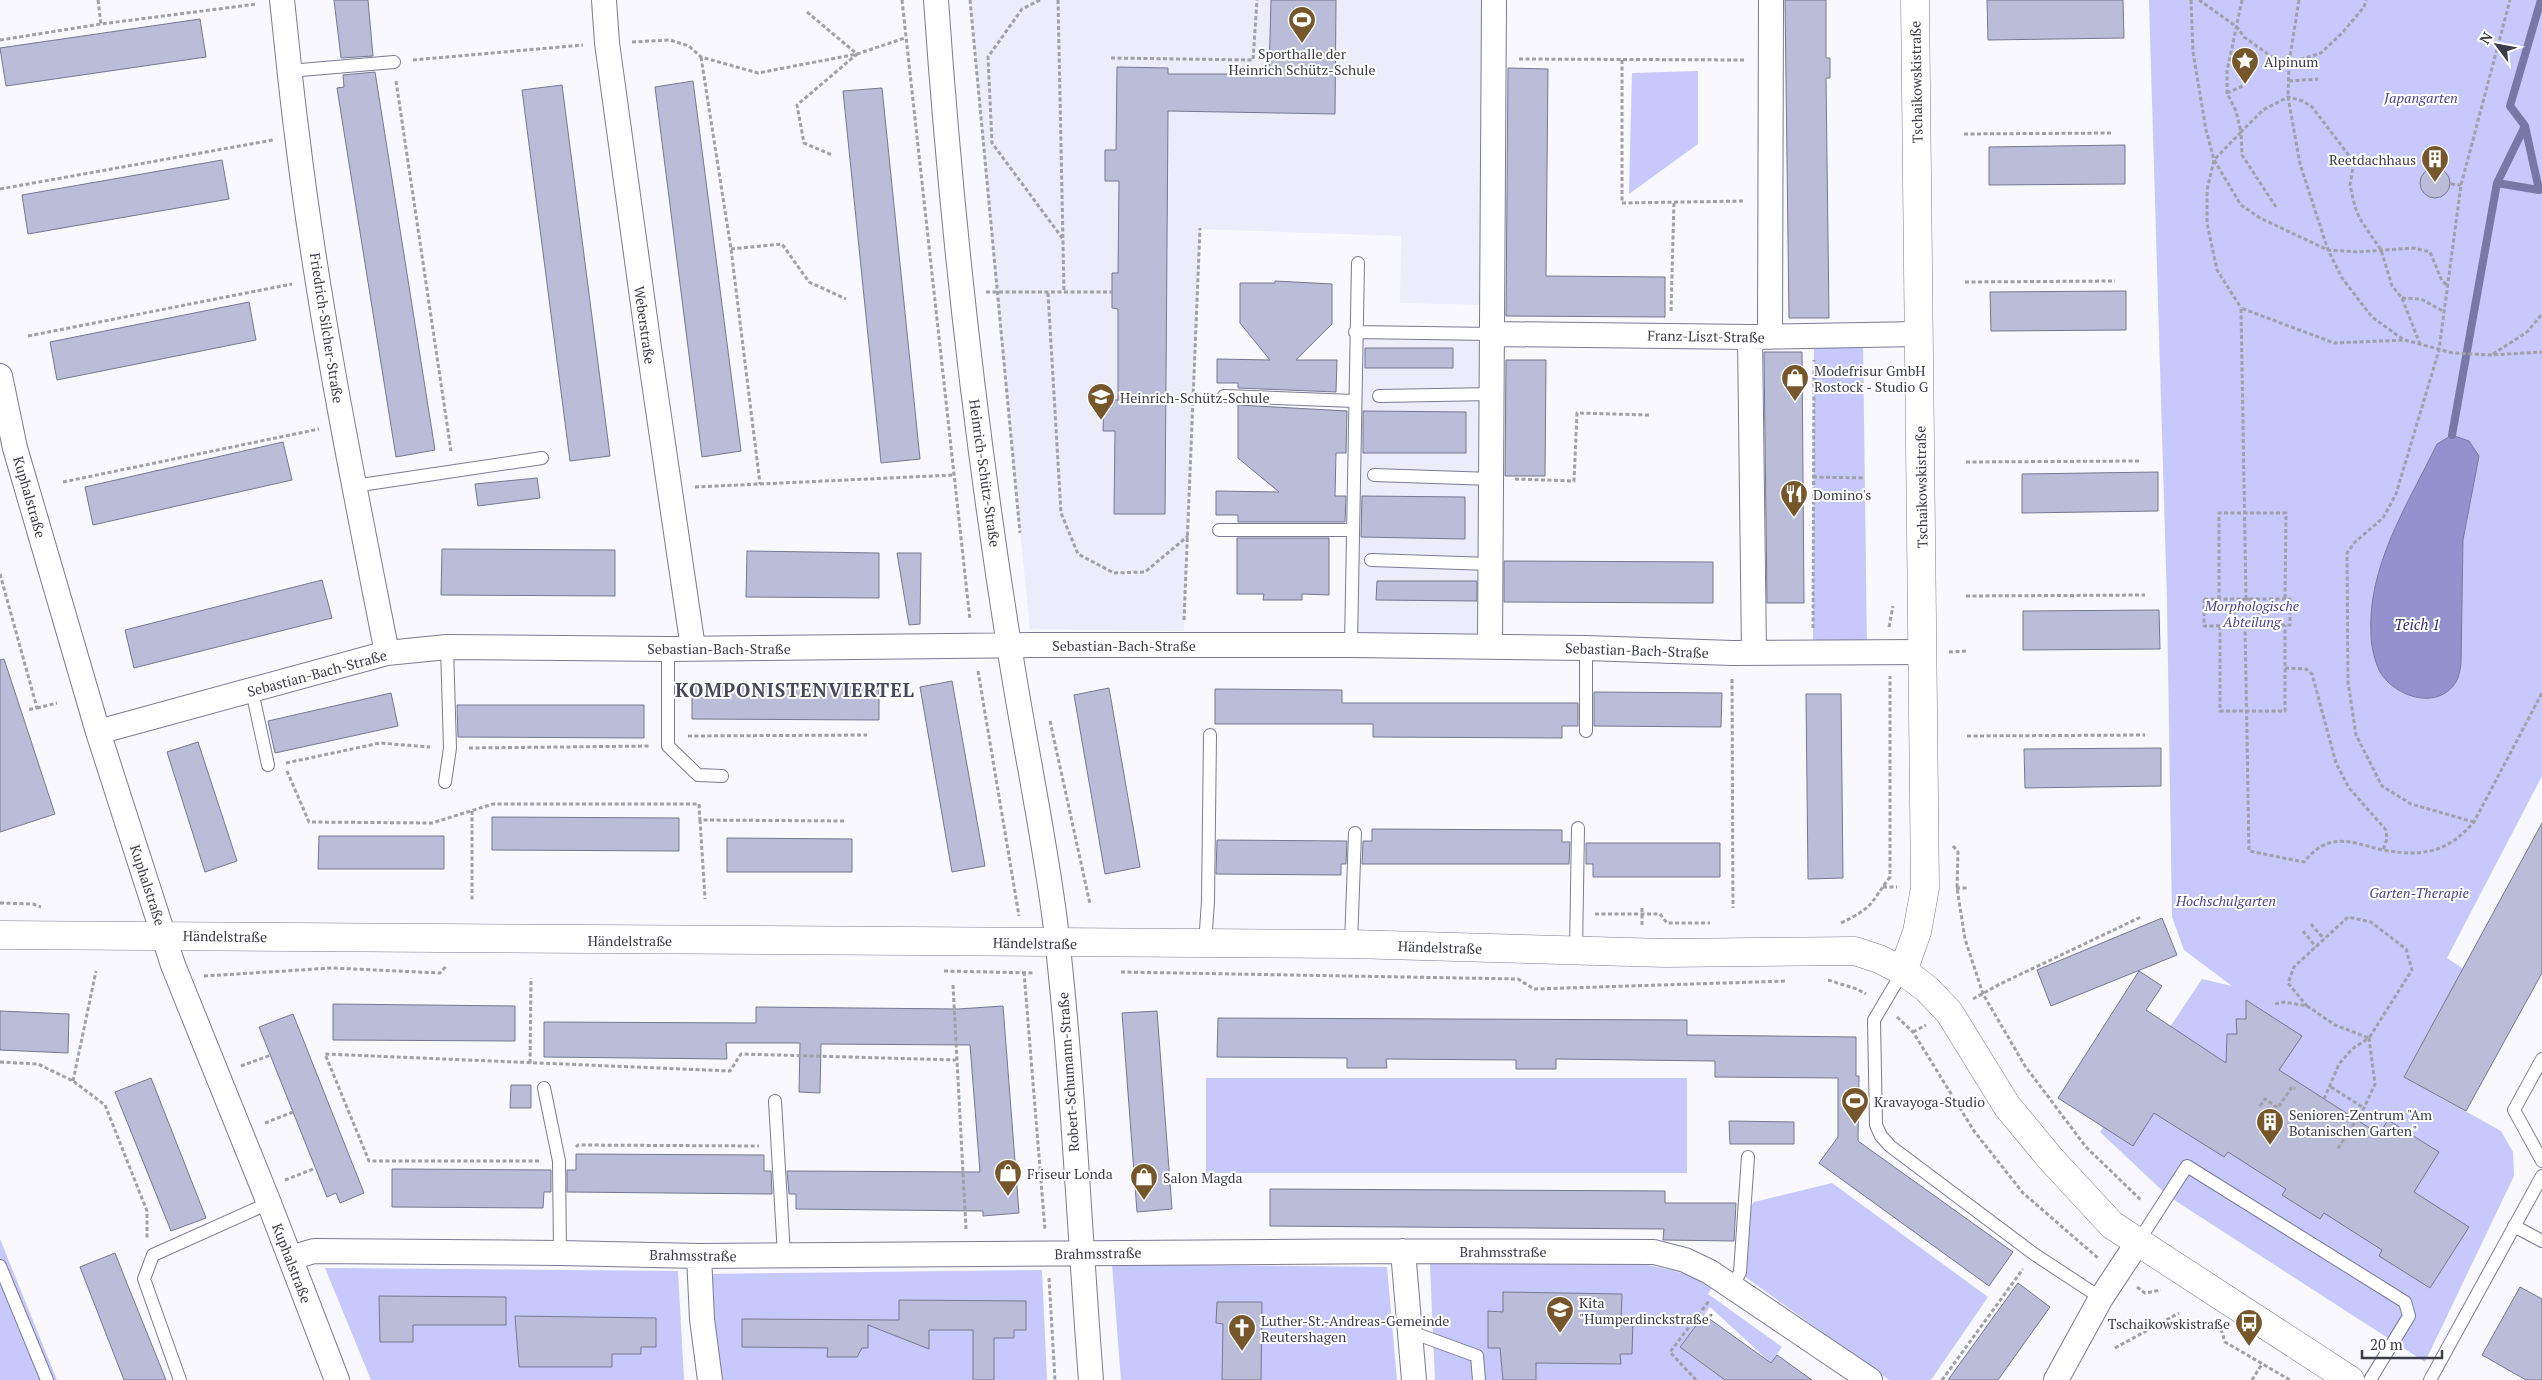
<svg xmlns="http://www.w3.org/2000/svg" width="2542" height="1380" font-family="'PT Serif',serif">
<rect width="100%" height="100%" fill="#f8f8fe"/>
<path fill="#ececfb" d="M970,0H1494L1493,305L1400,303L1401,236L1200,229L1184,631L1030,629L996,293Z
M1355,332L1493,334L1490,646L1351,645Z"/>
<path fill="#c7c8fb" d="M2149,0H2542V776L2447,958L2463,969L2404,1077L2501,1131L2513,1152L2514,1176L2425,1362L2168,1196L2100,1132L2202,979L2232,986L2184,950L2172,917L2167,601Z
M1698,71V144L1629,194L1632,73Z
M1863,343L1867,652L1813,653L1814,345Z
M1206,1078H1687V1173H1206Z
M1832,1183L1988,1297L1931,1380H1889L1744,1276L1749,1209L1754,1202Z
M0,1239L57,1380H0Z
M1636,1262L1716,1281L1708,1294L1782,1347L1771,1363L1710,1307L1680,1347L1725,1380H1435L1430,1264Z
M1112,1264L1387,1267L1397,1380H1121Z
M325,1268L678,1271L684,1380H371Z
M1042,1270L1047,1380H718L708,1274Z"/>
<path fill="#9292cf" stroke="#7878a6" d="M2452,435L2469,441L2479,456L2463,540L2461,664C2460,670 2459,677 2456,682C2438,711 2395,697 2380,672C2375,662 2371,646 2371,635C2367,566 2408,504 2437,444Z"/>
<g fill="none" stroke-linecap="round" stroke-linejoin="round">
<path stroke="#7878a6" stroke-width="8" d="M2497,183L2539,190L2525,126
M2452,435L2497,183L2525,126L2510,106L2541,0"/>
</g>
<path fill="#bbbcd8" stroke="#767790" d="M334,0H368L373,56L341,58Z
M1271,0H1336L1335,114L1168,111L1165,514H1114L1115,431H1103L1104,400H1118V309L1112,308V273H1118L1119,181H1105V150H1116L1117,67L1168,68V74H1269Z
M1785,0H1826V58H1830V78H1826L1829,318H1789Z
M1987,0H2123L2124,38L1988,40Z
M200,19L206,57L6,86L0,48Z
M1508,68L1548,69L1546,276L1665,277V317L1506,316Z
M375,72L435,450L396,457L337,88L344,87L343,75Z
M693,81L741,451L702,457L655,87Z
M562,85L610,456L570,461L522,90Z
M882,88L920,459L881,463L843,91Z
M2125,145V184L1989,185V147Z
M222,160L229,199L28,234L22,195Z
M2420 183a15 15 0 1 1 30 0a15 15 0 1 1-30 0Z
M1275,281L1332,284V324L1296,360H1337L1336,392L1238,388V383H1217V359L1270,360L1240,323V283H1275Z
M2126,291V330L1991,331L1990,292Z
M249,302L256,340L57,380L50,342Z
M1365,348H1453V368H1365Z
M1764,352H1802L1804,603H1767Z
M1506,360H1546L1545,476H1505Z
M1238,405L1347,411L1346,453H1336L1335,496H1346L1345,522H1238V515H1216V491L1279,492L1238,458Z
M1363,411L1466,412V453H1363Z
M283,442L292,480L93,525L85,487Z
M2158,472V511L2022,513V474Z
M537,478L540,498L478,506L475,484Z
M1362,496L1465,497V539L1361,537Z
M1237,538H1329V595L1302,594V600H1263L1264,594H1237Z
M442,549L615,550V596L441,595Z
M747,551L879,553V598L746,597Z
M897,553H921L920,624L909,625Z
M1504,561L1713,562V603L1504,602Z
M322,580L332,618L134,668L125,630Z
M1377,581H1477V601L1376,600Z
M2159,610L2160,649L2023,650V611Z
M4,659L55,814L0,832V660Z
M952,681L985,866L952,872L920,687Z
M692,686L879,687V720L692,719Z
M1109,688L1140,867L1105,874L1074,695Z
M1215,689L1342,690V703H1578V726H1562V738L1373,737V724H1215Z
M1594,692L1722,693L1721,727L1594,726Z
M391,693L398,726L275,753L268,721Z
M1806,694H1841L1843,878L1808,879Z
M457,705H644V738L458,737Z
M198,742L237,861L205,872L167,752Z
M2161,748V786L2025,788L2024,749Z
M492,817L679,818V851L492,850Z
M2542,823V973L2466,1111L2404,1077Z
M1372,829L1562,830V842H1570L1569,864H1362L1363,841H1372Z
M319,836H444V869H318Z
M727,838L852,839V872H727Z
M1217,840L1347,841L1346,864H1341V875L1216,874Z
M1586,843H1720V877H1593V864H1586Z
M2162,918L2177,955L2051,1006L2037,970Z
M2139,971L2162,986L2146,1010L2226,1063L2227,1034H2237L2236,1019H2246V1000L2302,1036L2279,1070L2379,1134L2388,1120L2439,1152L2414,1192L2469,1227L2430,1288L2379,1256L2382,1250L2324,1213L2320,1219L2282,1195L2286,1189L2228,1152L2224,1157L2154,1113L2133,1146L2058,1098Z
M333,1004L515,1006V1041L333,1040Z
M1003,1006L1019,1213L983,1216V1211L796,1209V1194H789L787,1171L980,1172L970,1045L821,1044L820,1093L799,1092L800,1043H726L727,1059L544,1057V1022L756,1023V1007L958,1009Z
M0,1011L69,1014L68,1053L0,1050Z
M1157,1011L1172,1209L1137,1212L1122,1013Z
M293,1014L364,1193L340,1203L336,1193L327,1197L259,1027Z
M1218,1018L1687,1020V1035L1856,1037V1076H1859L1858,1141L2013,1252L1989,1286L1819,1163L1838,1137V1078L1715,1077V1061L1556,1059V1069H1516V1060L1386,1059L1387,1068H1347V1058L1217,1057Z
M151,1078L206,1218L171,1231L115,1092Z
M511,1085H531V1108H510Z
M1729,1121L1794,1122V1144H1730Z
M576,1154L764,1155V1171H771L772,1194L567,1192V1170H576Z
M392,1169L551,1170V1192H544L543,1208L392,1207Z
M1270,1189L1665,1191V1203H1736L1734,1241L1663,1240L1664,1229L1270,1226Z
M115,1253L128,1286L166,1380H124L80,1267Z
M2018,1283L2050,1307L1998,1380H1948Z
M2520,1287L2542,1299V1380H2526L2482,1355Z
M1503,1292L1622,1294L1621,1321H1633L1632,1354H1620L1621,1364L1536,1363V1380H1503L1500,1348H1488V1311L1503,1312Z
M379,1296L506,1297V1325H413V1342H380Z
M899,1300L1026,1301V1330H1014V1338H994V1380H973V1330H929V1349L868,1325V1348H862L857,1357H827L828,1348L742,1347V1319L899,1320Z
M1217,1302H1262L1261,1380H1222L1223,1324L1216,1323Z
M1704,1315L1771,1363L1777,1355L1812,1380H1725L1680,1347Z
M515,1316L656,1318V1347H641V1354H612V1367H519Z"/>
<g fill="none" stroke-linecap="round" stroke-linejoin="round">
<defs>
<path id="service" d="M289,71L394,62
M1355,332L1493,334
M1224,396L1354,401
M1379,396L1493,394
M1374,475L1492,479
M354,486L542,458
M1219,530H1353
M1371,560L1490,564
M1351,645L1358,263
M668,649V746L698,775L722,776
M252,691L268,765
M1586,731V648
M445,782L450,748L447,647
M1351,944L1355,833
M1205,945L1208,901L1210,735
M1576,951L1578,828
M1903,971L1874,1020L1876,1125L1881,1136L1890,1146L2034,1254L2101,1298
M2542,1059L2514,1110L2542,1161
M544,1088L559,1161L560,1253
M775,1101L784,1255
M2514,1226L2542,1241
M2138,1242L2187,1166L2405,1302L2409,1316L2370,1380
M0,1266L47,1380
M1733,1286L1740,1272L1748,1157
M1411,1332L1477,1356L1479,1380
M180,1380L144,1279L153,1255L269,1203
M2430,1380L2542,1176"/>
<path id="minor" d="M282,0C287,45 291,90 297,135C318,309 353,481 387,653
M604,0L607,43L650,355L693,648
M936,0C951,216 975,432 1009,645C1023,737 1043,828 1055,921C1073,1073 1079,1227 1091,1380
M1493,334L1750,337L1919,334
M1750,337L1754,653
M1770,337L1771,0
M0,376L15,448L98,732L173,965L269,1203L337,1380
M1490,646L1494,0
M98,732L387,653L447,647L668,649L1033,645H1351L1586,648L1732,653L1923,652
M1403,1251L1414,1380
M699,1256L702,1319L710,1380
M290,1258L314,1251L560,1253L699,1256L1403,1251L1654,1252L1685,1260L1710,1272L1870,1380
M2056,1380L2101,1298L2138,1242"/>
<path id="tertiary" d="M0,935L1351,944L1665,953L1855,951L1879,959L1903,971L1927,989L1949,1012L2007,1106L2050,1158L2112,1225L2350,1380
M1903,971L1917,932L1925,888L1915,0"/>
</defs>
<use href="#service" stroke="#7b7b95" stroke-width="14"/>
<use href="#minor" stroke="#7b7b95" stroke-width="26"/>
<use href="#tertiary" stroke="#7b7b95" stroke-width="29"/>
<path stroke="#a0a0a8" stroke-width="3" stroke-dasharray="4 2.5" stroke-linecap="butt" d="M98,0L101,24
M902,0L970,620
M970,0L1020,533
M1040,0L1022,9L988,57L992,143L1063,239
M1058,0L1064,292
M2191,0L2193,52L2206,130L2214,160L2207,190V223L2217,270L2241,308
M2199,0L2237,27L2244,37L2275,59L2289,63L2321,53L2343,32L2364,7L2366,0
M2242,0L2227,71V93L2236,111L2241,132L2214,160L2241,205L2260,218L2328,250L2357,252L2414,248L2430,252L2442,281L2447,285
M2299,0L2289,63L2288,97L2300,164L2328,250L2342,278L2372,317L2404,340
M807,12L857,54L797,105L804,143L832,155
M0,40L101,24L257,4
M632,42L670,40L689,46L701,57L758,73L857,54L905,38
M701,57L731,249L760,484
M1111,58L1253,60L1257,0
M1519,59L1745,60
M413,60L583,45
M1622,60V203L1745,201
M396,81L451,451
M2289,81L2318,79
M2227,93L2245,85
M1964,134L2112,133
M2451,184L2461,185
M0,189L273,140
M2276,207L2242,155L2241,132L2263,110L2288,97L2303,101L2312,107L2354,162L2350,185L2355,207L2360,219L2381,250L2392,286L2402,298L2420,344
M731,249L782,244L809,282L846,299
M1965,282L2115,281
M986,292H1112
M1048,293L1061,513L1078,554L1114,573L1145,572L1188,536
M2402,298L2421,299L2443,311
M1671,311L1674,202
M28,336L292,284
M2493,354L2527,332L2542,314
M1966,462L2139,461
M1813,477L1865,478
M1515,479L1574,481L1577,413L1649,415
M63,482L319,429
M695,487L954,475
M0,574L37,708L27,710
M1966,596L2145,595
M2234 612a13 13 0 1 1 26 0a13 13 0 1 1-26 0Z
M2204,599H2290V625L2204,626Z
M2219,599V513H2286L2285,599
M2246,599L2241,308L2334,343L2405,340L2453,353L2491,355L2542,352
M1184,620L1200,228
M2245,625L2249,851L2304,862C2328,832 2349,841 2382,850
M2220,626V711H2285V625
M1889,627L1893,606
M1813,628L1814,360
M1949,652L1966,651
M2285,668L2306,669L2312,674L2336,763L2349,788L2386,830L2387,839L2383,850C2422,857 2447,853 2474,822L2542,693
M978,671L1019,916
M1732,679L1733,908
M37,708L57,703
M1050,721L1090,904
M688,736L867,735
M1967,736L2145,735
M469,748L650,746
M286,763L380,743L430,747
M287,771L309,822L432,823L493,804H699L700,820L846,821
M472,811V900
M700,820L705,899
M2474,822L2411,804L2382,786L2356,735L2348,682L2347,553L2355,542L2383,518L2396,494L2439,350L2461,185L2510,0
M1953,846L1958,852L1957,888L1965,939L1983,994L2025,1066L2086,1147L2142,1201
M1883,887H1897
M1956,888H1967
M0,903L33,904L41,907
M1595,914H1660L1667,923H1710
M1841,923C1874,907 1869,905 1890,877V676
M2311,924L2324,939
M1642,925V906
M2303,931L2316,947
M944,971L1035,973
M1024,972L1045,1230
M1121,972L1518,979L1534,989L1787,981
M204,976L332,968L440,973L447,965
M1828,980L1857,989L1866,994
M953,985L966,1229
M1973,999L2000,984L2141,917
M2275,1004L2284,1002L2307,1006L2335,1025L2369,1038L2412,970L2406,949L2371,922L2348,917L2294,967L2288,983L2307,1006
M1897,1017L1913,1032L1974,1131L2023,1193L2098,1258
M1913,1032L1926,1025
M0,1062L38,1064L73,1081L105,1105L147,1211V1238
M530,1063L531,978
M241,1066L271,1055
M73,1081L96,971
M2331,1087L2364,1108
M2324,1099L2339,1064L2352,1049L2369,1038L2375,1084L2364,1108L2337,1150
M2260,1106L2265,1099L2278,1108L2292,1087L2295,1089
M265,1123L293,1112
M576,1147L578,1145L759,1146
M539,1161H369L325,1054L730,1071L741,1054L956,1060
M285,1180L316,1168
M1049,1278L1055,1380
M2137,1287L2145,1293L2161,1290
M2221,1329L2225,1342L2290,1380
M2115,1348L2179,1313
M1696,1380L1670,1352L1709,1301
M1942,1380L2023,1269
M2252,1380L2262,1364"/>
<use href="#service" stroke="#fff" stroke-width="12"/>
<use href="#minor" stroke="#fff" stroke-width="24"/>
<use href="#tertiary" stroke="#fff" stroke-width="28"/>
</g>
<defs>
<symbol id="stadium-pin" viewBox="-11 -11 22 30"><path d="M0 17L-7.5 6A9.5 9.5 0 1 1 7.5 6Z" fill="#75572b" stroke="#fff"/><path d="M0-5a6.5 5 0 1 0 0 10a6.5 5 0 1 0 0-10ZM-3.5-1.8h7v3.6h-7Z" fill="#fff"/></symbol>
<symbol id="sight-pin" viewBox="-11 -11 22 30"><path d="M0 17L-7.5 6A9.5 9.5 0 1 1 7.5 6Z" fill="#75572b" stroke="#fff"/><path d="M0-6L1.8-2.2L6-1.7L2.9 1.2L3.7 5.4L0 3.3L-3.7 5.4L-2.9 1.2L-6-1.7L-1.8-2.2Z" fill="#fff"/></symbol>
<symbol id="building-pin" viewBox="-11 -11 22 30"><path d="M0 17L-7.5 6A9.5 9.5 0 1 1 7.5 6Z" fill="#75572b" stroke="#fff"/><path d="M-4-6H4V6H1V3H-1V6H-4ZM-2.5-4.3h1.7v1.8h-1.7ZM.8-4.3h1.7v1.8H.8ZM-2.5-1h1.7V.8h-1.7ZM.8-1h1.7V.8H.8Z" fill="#fff"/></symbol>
<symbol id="shop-pin" viewBox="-11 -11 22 30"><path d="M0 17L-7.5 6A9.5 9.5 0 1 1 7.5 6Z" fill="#75572b" stroke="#fff"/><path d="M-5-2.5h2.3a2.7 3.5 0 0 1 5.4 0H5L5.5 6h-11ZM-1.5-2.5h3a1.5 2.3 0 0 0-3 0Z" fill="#fff"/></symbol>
<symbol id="school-pin" viewBox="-11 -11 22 30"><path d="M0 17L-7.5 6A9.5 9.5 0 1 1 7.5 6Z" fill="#75572b" stroke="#fff"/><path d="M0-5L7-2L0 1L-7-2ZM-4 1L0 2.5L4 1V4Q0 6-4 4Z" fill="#fff"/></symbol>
<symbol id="restaurant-pin" viewBox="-11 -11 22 30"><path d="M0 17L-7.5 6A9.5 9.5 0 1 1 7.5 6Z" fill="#75572b" stroke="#fff"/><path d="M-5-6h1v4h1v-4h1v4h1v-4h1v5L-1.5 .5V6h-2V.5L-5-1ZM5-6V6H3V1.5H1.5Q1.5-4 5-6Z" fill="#fff"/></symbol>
<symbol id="bus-pin" viewBox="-11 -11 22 30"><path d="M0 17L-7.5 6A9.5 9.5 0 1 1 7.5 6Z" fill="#75572b" stroke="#fff"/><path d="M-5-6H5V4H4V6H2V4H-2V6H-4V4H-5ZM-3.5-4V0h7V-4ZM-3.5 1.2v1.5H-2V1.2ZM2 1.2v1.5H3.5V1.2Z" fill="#fff"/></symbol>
<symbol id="church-pin" viewBox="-11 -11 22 30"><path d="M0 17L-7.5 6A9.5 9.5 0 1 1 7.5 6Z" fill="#75572b" stroke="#fff"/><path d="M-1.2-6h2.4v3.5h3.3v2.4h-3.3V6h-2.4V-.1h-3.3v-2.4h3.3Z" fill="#fff"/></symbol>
</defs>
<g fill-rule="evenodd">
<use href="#stadium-pin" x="1286" y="4" width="32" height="43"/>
<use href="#sight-pin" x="2229" y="45" width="32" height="43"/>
<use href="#building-pin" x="2419" y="143" width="32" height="43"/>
<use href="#shop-pin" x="1779" y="362" width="32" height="43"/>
<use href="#school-pin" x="1085" y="381" width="32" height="43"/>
<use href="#restaurant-pin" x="1778" y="478" width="32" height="43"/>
<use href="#stadium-pin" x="1839" y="1085" width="32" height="43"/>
<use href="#building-pin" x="2254" y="1106" width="32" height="43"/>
<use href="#shop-pin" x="992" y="1157" width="32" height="43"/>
<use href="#shop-pin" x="1128" y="1161" width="32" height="43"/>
<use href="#school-pin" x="1544" y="1294" width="32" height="43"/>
<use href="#bus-pin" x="2233" y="1307" width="32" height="43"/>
<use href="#church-pin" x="1226" y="1312" width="32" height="43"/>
</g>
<g text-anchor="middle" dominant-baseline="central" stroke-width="4" stroke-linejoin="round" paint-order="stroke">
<g font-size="14" fill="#3b3c47" stroke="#fff" text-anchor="start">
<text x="1302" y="53" text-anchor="middle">Sporthalle der<tspan x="1302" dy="16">Heinrich Schütz-Schule</tspan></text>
<text x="2264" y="61">Alpinum</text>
<text x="2416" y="159" text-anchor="end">Reetdachhaus</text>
<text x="1814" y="370">Modefrisur GmbH<tspan x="1814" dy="16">Rostock - Studio G</tspan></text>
<text x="1120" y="397">Heinrich-Schütz-Schule</text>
<text x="1813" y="494">Domino's</text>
<text x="1874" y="1101">Kravayoga-Studio</text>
<text x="2289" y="1114">Senioren-Zentrum "Am<tspan x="2289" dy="16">Botanischen Garten"</tspan></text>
<text x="1027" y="1173">Friseur Londa</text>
<text x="1163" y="1177">Salon Magda</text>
<text x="1579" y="1302">Kita<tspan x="1579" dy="16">"Humperdinckstraße"</tspan></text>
<text x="1261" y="1320">Luther-St.-Andreas-Gemeinde<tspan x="1261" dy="16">Reutershagen</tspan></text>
<text x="2230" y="1323" text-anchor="end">Tschaikowskistraße</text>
</g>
<g font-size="14" fill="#3b3c47" stroke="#fff">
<text transform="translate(1916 82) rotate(-91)">Tschaikowskistraße</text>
<text transform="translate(645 325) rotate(82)">Weberstraße</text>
<text transform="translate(327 328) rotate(81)">Friedrich-Silcher-Straße</text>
<text transform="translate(1706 336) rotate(1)">Franz-Liszt-Straße</text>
<text transform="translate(985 473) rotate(82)">Heinrich-Schütz-Straße</text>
<text transform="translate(1921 487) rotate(-91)">Tschaikowskistraße</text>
<text transform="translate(30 497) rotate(74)">Kuphalstraße</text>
<text x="1124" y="645">Sebastian-Bach-Straße</text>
<text x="719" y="648">Sebastian-Bach-Straße</text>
<text transform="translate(1637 650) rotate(2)">Sebastian-Bach-Straße</text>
<text transform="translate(317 673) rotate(-15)">Sebastian-Bach-Straße</text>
<text transform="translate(148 885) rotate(72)">Kuphalstraße</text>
<text transform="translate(225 936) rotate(1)">Händelstraße</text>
<text x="630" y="940">Händelstraße</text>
<text transform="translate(1035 943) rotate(1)">Händelstraße</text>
<text transform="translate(1440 947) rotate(2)">Händelstraße</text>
<text transform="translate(1068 1072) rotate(-94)">Robert-Schumann-Straße</text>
<text x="1503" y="1251">Brahmsstraße</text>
<text transform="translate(1098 1253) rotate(-1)">Brahmsstraße</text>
<text transform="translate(693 1255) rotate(1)">Brahmsstraße</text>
<text transform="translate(292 1263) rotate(69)">Kuphalstraße</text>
</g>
<g font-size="14" font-style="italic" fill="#4a448e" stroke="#fff">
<text x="2421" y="97">Japangarten</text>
<text x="2252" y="605">Morphologische<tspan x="2252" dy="16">Abteilung</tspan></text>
<text x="2419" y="892">Garten-Therapie</text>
<text x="2226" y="900">Hochschulgarten</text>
</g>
<g font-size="15" font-style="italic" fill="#332a72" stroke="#fff">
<text x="2417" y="624">Teich 1</text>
</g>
<g font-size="19" font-weight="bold" letter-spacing="1" fill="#46465d" stroke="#fff">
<text x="795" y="689">KOMPONISTENVIERTEL</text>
</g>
</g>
<g transform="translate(2497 45) rotate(302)" stroke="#ffffff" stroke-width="4" paint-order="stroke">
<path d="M0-4L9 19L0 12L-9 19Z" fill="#3b3c47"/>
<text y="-8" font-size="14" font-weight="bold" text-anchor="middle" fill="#3b3c47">N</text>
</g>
<path d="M2362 1350v8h80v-8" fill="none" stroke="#3b3c47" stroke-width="2.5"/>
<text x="2370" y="1350" font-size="15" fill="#3b3c47" stroke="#ffffff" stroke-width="4" paint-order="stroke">20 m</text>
</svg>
